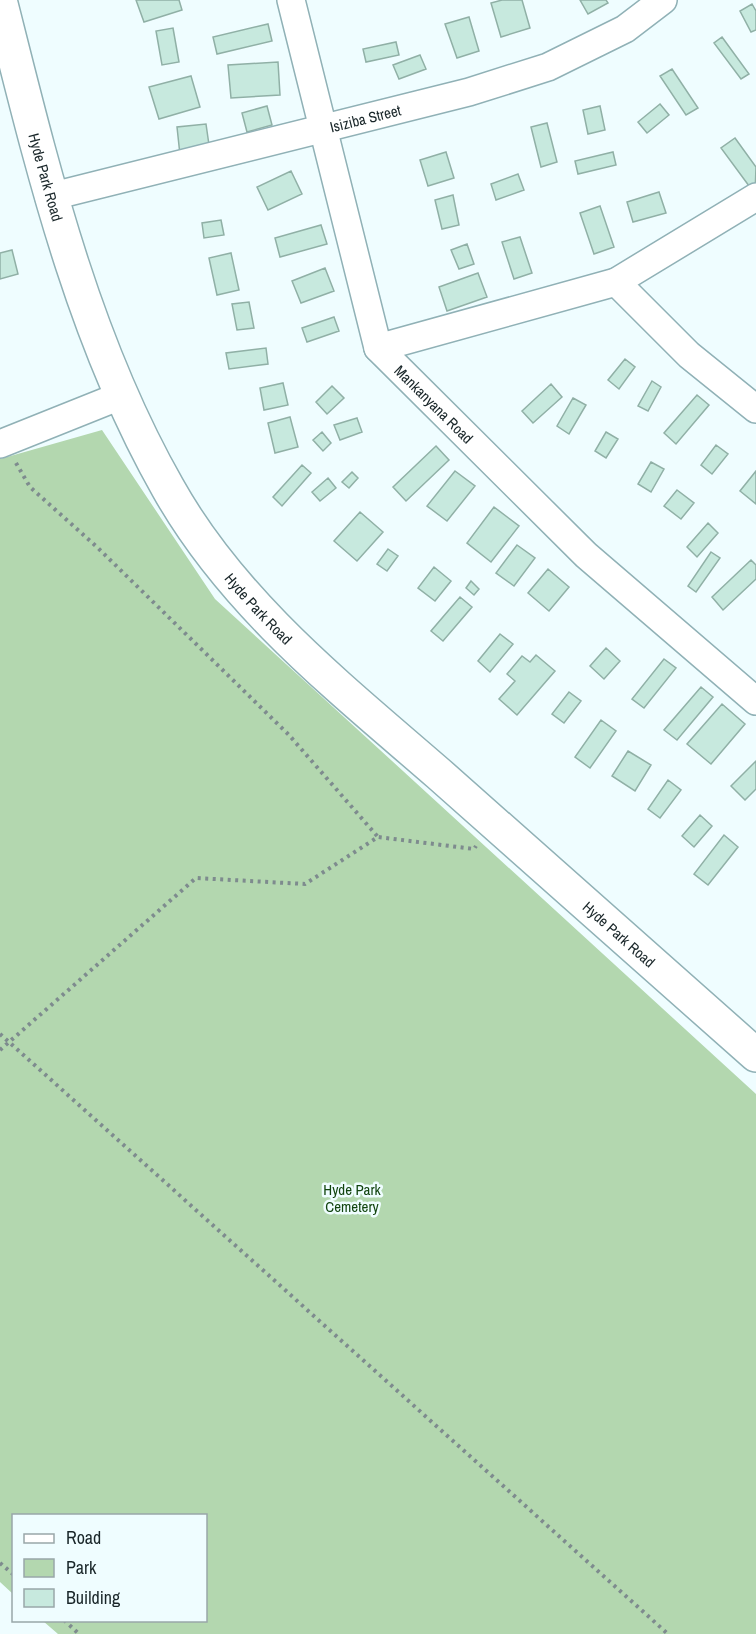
<svg xmlns="http://www.w3.org/2000/svg" width="756" height="1634" font-family="'Archivo Narrow',sans-serif">
<rect width="100%" height="100%" fill="#effdff"/>
<path fill="#b3d7af" d="M102,430L215,599L756,1094V1634H58L43,1621L206,1620V1516H14L13,1594L0,1582V459Z"/>
<path fill="#c7e9de" stroke="#90b0a6" stroke-width="1.5" d="M136,0H179L182,10L144,22Z
M502,0H522L530,28L501,37L491,3Z
M580,0H606L608,3L588,14Z
M752,4L756,11V30L751,32L740,11Z
M469,17L479,51L457,58L445,24Z
M268,24L272,41L217,54L213,37Z
M173,28L179,62L162,65L156,31Z
M722,37L749,74L741,79L714,43Z
M396,42L399,55L366,62L363,49Z
M420,55L426,69L399,79L393,65Z
M278,62L280,95L231,98L228,65Z
M672,69L698,108L686,115L660,76Z
M191,76L200,107L159,119L149,87Z
M660,104L669,115L647,133L638,122Z
M267,106L272,125L247,132L242,113Z
M600,106L605,130L588,134L583,110Z
M547,123L557,162L541,167L531,127Z
M206,124L210,152L180,155L177,127Z
M735,138L756,167L755,194L721,148Z
M446,152L454,178L428,186L420,160Z
M613,152L616,165L578,174L575,161Z
M291,171L302,194L268,210L257,187Z
M518,174L524,190L496,200L491,184Z
M659,192L666,213L633,222L627,202Z
M453,195L459,225L442,229L435,200Z
M600,206L614,247L594,254L580,213Z
M221,220L224,235L204,238L202,223Z
M321,225L327,244L280,257L275,238Z
M520,237L532,273L514,279L502,242Z
M467,244L474,264L459,269L451,250Z
M12,250L18,274L0,279V253Z
M231,253L239,290L217,295L209,258Z
M325,268L334,291L301,303L292,281Z
M478,273L487,297L447,311L439,287Z
M249,302L254,328L237,330L232,304Z
M334,317L339,331L307,342L302,328Z
M266,348L268,364L229,369L226,353Z
M625,359L635,367L619,389L608,380Z
M652,381L661,387L648,411L638,406Z
M283,383L288,405L264,410L260,388Z
M551,384L562,397L533,423L522,411Z
M332,386L344,398L327,414L316,402Z
M697,395L709,405L676,444L664,433Z
M573,398L586,405L569,434L557,426Z
M290,417L298,447L275,453L268,423Z
M357,418L362,432L340,440L334,425Z
M322,432L331,443L323,451L313,440Z
M606,432L618,439L606,458L595,451Z
M716,445L728,454L712,474L701,465Z
M436,446L449,460L406,501L393,487Z
M651,462L664,469L651,492L638,484Z
M302,465L311,473L282,506L273,497Z
M455,471L475,486L447,521L427,506Z
M756,471V504L740,491Z
M352,472L358,478L349,488L342,482Z
M328,478L336,488L320,501L312,492Z
M677,490L694,503L681,519L664,506Z
M494,507L519,526L491,562L467,543Z
M360,512L383,532L357,561L334,541Z
M708,523L718,533L697,557L687,547Z
M517,545L535,558L514,586L496,573Z
M388,549L398,556L387,571L377,564Z
M711,552L720,558L696,592L688,586Z
M751,560L756,565V579L723,610L712,597Z
M434,567L451,581L435,601L418,588Z
M548,569L569,587L549,611L528,593Z
M471,581L479,589L474,595L466,588Z
M460,597L472,607L443,641L431,631Z
M500,634L513,644L490,672L478,661Z
M606,648L620,661L604,679L590,666Z
M536,655L555,671L517,715L499,699L515,681L507,674L522,656L530,662Z
M664,659L676,668L644,708L632,699Z
M701,687L713,697L677,740L664,730Z
M569,692L581,701L564,723L552,714Z
M722,704L745,724L711,764L687,744Z
M601,720L616,731L590,768L575,757Z
M628,751L651,765L635,791L612,776Z
M756,761V789L745,800L731,786Z
M668,780L681,790L660,818L648,809Z
M700,815L712,826L694,847L682,836Z
M724,835L738,847L708,885L694,874Z"/>
<g fill="none" stroke-linecap="round" stroke-linejoin="round">
<defs>
<g id="minor">
<path id="s1" d="M291,0L378,348L586,555L756,701"/>
<path id="s2" d="M49,197L469,92L548,67L625,29L663,0"/>
<path d="M616,282L689,355L756,409"/>
<path d="M378,348L616,282L756,197"/>
<path d="M0,444L120,396"/>
</g>
<g id="tertiary">
<path id="s3" d="M0,0C42,166 82,337 168,488C233,604 340,688 439,774C544,868 650,961 756,1055"/>
</g>
</defs>
<use href="#minor" stroke="#90b1b6" stroke-width="30"/>
<use href="#tertiary" stroke="#90b1b6" stroke-width="36"/>
<path stroke="#7e8b8e" stroke-width="4" stroke-dasharray="3 4.5" stroke-linecap="butt" d="M16,463L30,487L98,548L289,735L378,837
M0,1034L668,1634
M0,1050L196,878L305,884L378,837L474,849L476,846
M0,1563L14,1575
M64,1620L79,1634"/>
<use href="#minor" stroke="#fff" stroke-width="27"/>
<use href="#tertiary" stroke="#fff" stroke-width="33"/>
</g>
<g text-anchor="middle" dominant-baseline="central" stroke-width="5" stroke-linejoin="round" paint-order="stroke">
<g font-size="15" fill="#192629" stroke="#effdff">
<text stroke="none"><textPath href="#s2" startOffset="326">Isiziba Street</textPath></text>
<text stroke="none"><textPath href="#s3" startOffset="183">Hyde Park Road</textPath></text>
<text stroke="none"><textPath href="#s1" startOffset="438">Mankanyana Road</textPath></text>
<text stroke="none"><textPath href="#s3" startOffset="669">Hyde Park Road</textPath></text>
<text stroke="none"><textPath href="#s3" startOffset="1155">Hyde Park Road</textPath></text>
</g>
<g font-size="15" fill="#11440e" stroke="#effdff">
<text x="352" y="1189">Hyde Park<tspan x="352" dy="17">Cemetery</tspan></text>
</g>
</g>
<rect x="12" y="1514" width="195" height="108" fill="#effdff" stroke="#99a7a9" stroke-width="1.5"/>
<rect x="24" y="1534" width="30" height="9" fill="#ffffff" stroke="#99a7a9" stroke-width="1.5"/>
<text x="66" y="1544" font-size="18" fill="#192629">Road</text>
<rect x="24" y="1559" width="30" height="18" fill="#b3d7af" stroke="#99a7a9" stroke-width="1.5"/>
<text x="66" y="1574" font-size="18" fill="#192629">Park</text>
<rect x="24" y="1589" width="30" height="18" fill="#c7e9de" stroke="#99a7a9" stroke-width="1.5"/>
<text x="66" y="1604" font-size="18" fill="#192629">Building</text>
</svg>
